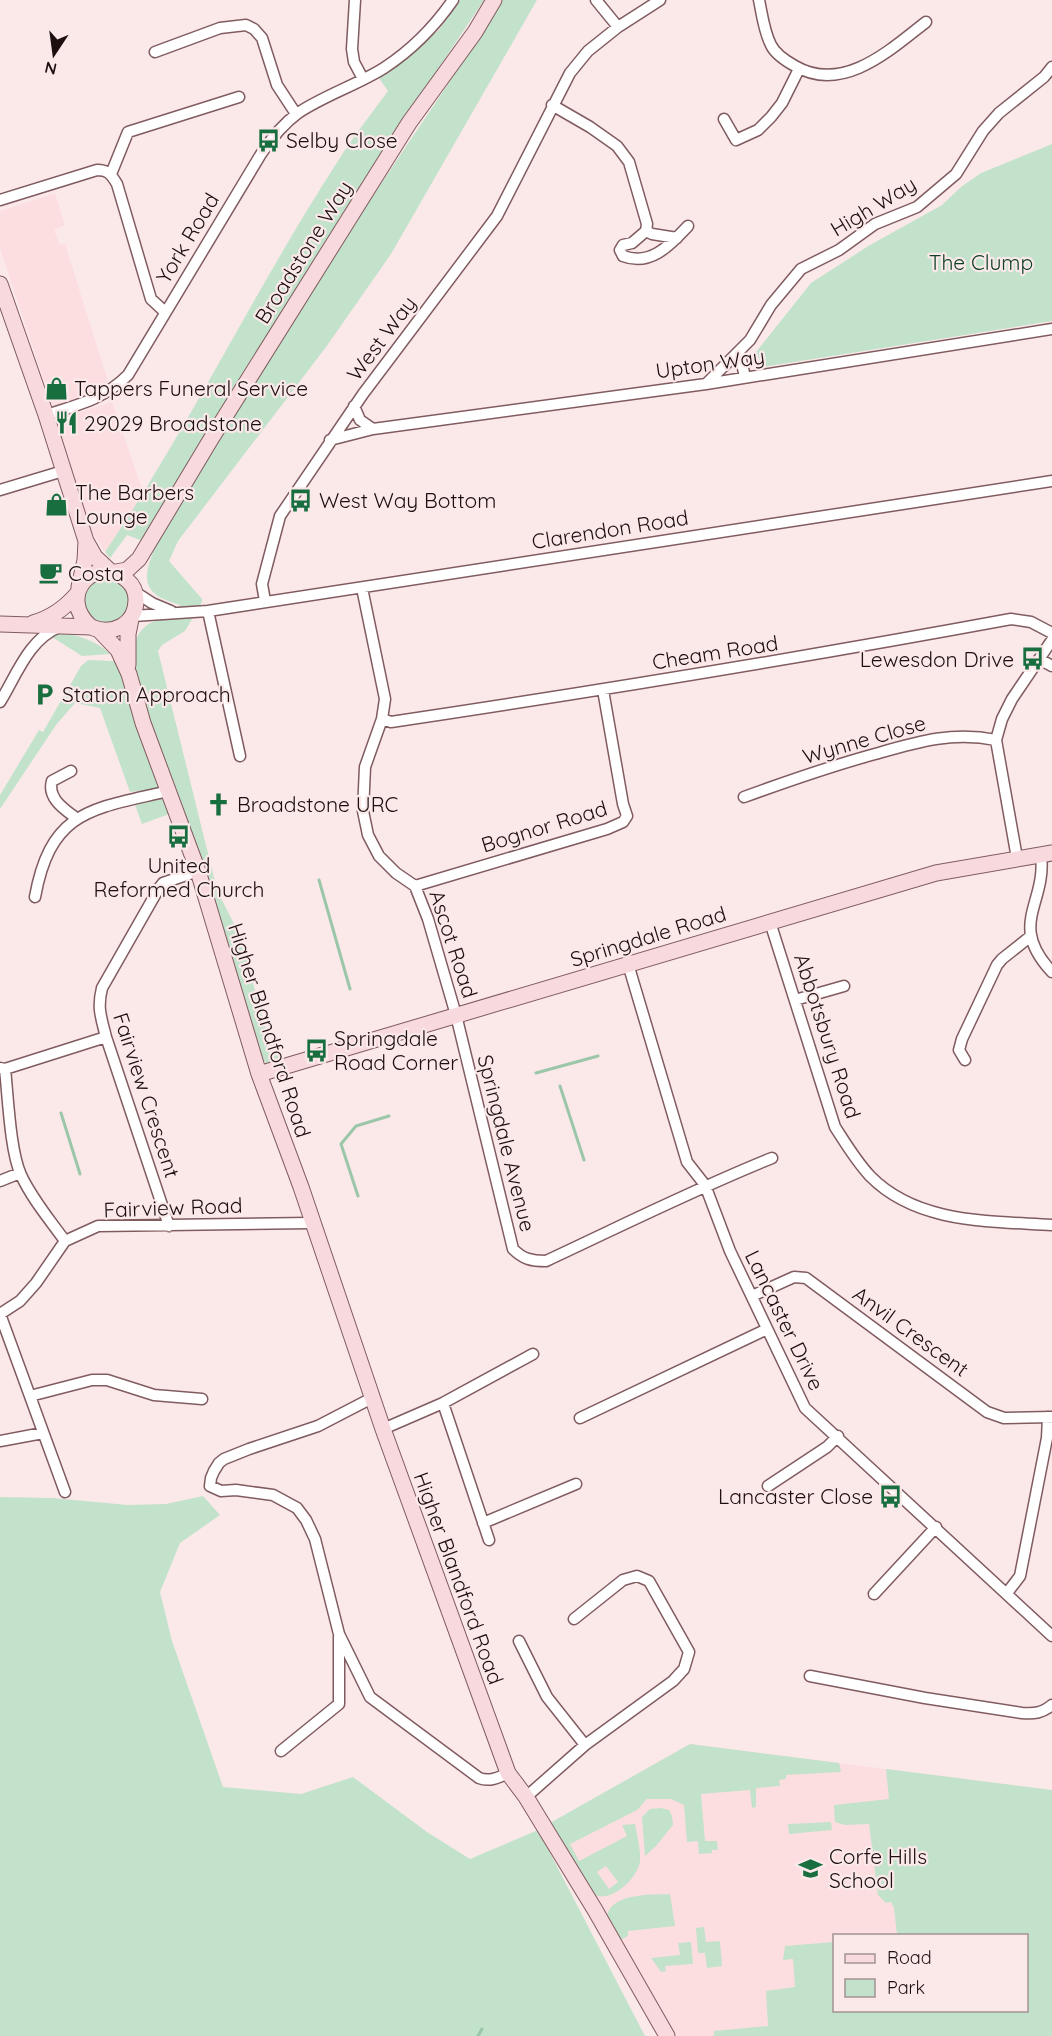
<svg xmlns="http://www.w3.org/2000/svg" width="1052" height="2036" font-family="Quicksand,sans-serif">
<rect width="100%" height="100%" fill="#fbe9ea"/>
<path fill="#fddee0" fill-rule="evenodd" d="M55,193L65,225L54,230L60,245L65,244L108,381L95,390L81,397L67,403L52,405L0,249V211Z
M112,402L144,494L105,552L91,530L56,420Z
M690,1744L1052,1790V2036H667L544,1827ZM834,1936H1026V2010H834Z"/>
<path fill="#c2e2cb" fill-rule="evenodd" d="M460,0H484L388,144L268,333L145,542L127,535L110,558L105,552C190,426 255,289 338,161C353,137 371,114 388,91L379,78L438,31Z
M502,0H537L391,254L326,347L178,541L169,561L202,599V602L185,631L162,645L158,651L217,890L239,934L271,1047L281,1059L268,1065L258,1054L180,810L142,824L135,805L145,801V790L130,792L100,708L75,703L56,725L0,809V795L39,730L43,732L81,666L88,660L113,661L130,653C143,621 146,623 179,616L180,605C165,600 145,595 147,574C151,541 194,480 212,450C270,353 332,257 395,163C431,109 468,56 502,0Z
M1052,144V321L763,367L756,352L811,283L870,245L942,205L961,187L981,173Z
M84 601a23 23 0 1 1 46 0a23 23 0 1 1-46 0Z
M60,633C79,635 97,641 110,654L82,656L52,637Z
M203,1496L220,1515L180,1543L160,1592L172,1641L223,1787L301,1794L353,1777L427,1832L470,1859L538,1830L645,2036H0V1497L52,1498L128,1505L166,1504Z
M690,1744L839,1763L841,1772L786,1775V1779L779,1780L780,1786L756,1788V1807L752,1808L750,1790L701,1794L705,1841H717L718,1850H712V1853L699,1854L698,1841L687,1842L684,1805L671,1799H647L637,1810L570,1844L579,1861L627,1836L622,1825L635,1824C637,1835 641,1850 640,1861C638,1879 608,1906 592,1893L550,1823ZM606,1866L618,1882L609,1889L597,1872Z
M886,1769L1052,1790V2036H714V2031L768,2026L766,1991L795,1987L793,1959L783,1960L785,1946L834,1942V2010H1026V1936L897,1935L894,1908L891,1902L886,1903L878,1895L869,1824L845,1825L835,1822L834,1805L889,1799Z
M661,1808L669,1810L672,1816L673,1825L656,1846L645,1856L642,1817L650,1809Z
M831,1822L832,1830L789,1834L788,1824Z
M670,1894L675,1926L628,1931V1936L614,1943C611,1936 606,1927 606,1920C608,1892 651,1895 670,1894Z
M704,1927L706,1942L720,1941L722,1966L707,1968L705,1953H698L696,1928Z
M691,1942L693,1964L665,1966L666,1971L661,1972L651,1958L680,1955L678,1943Z"/>
<g fill="none" stroke-linecap="round" stroke-linejoin="round">
<path stroke="#9bc6a8" stroke-width="3" d="M319,880L350,989
M536,1073L598,1056
M560,1086L584,1160
M61,1113L80,1174
M358,1196L341,1144L356,1126L389,1116
M478,2036L482,2029"/>
<defs>
<path id="street" d="M355,0L352,49L354,62L363,79
M596,0L618,27
M759,0C762,14 764,32 771,45C775,54 786,61 795,66C843,94 890,50 926,22
M155,52L220,28L246,25L254,29L262,38L277,85L296,114
M552,105L590,127L617,146L629,162L647,224L646,231L632,243L623,245L620,250L623,256C651,267 671,244 688,226
M724,119L736,140L758,130L771,117L782,103L799,69
M111,174L128,132L239,97
M0,200L97,170C108,170 111,174 117,184L151,299L165,312
M646,231L652,234L677,238
M739,351L745,377
M706,384L750,340L771,305L801,269L839,250L875,224L917,207L956,174L983,131L999,113L1044,77L1052,67
M354,406L360,420L373,429
M46,415C78,405 104,399 128,375L261,154C271,139 283,124 298,113C325,95 357,85 384,68C410,51 435,26 453,0
M330,440L373,429L706,384L1052,329
M0,490L63,471
M362,588L385,699L382,719L365,767L363,811L368,835L379,856L396,873L415,886L428,919L456,1015L513,1249C523,1259 531,1261 546,1261C621,1226 695,1189 772,1158
M135,592L152,603L171,611
M265,601L262,584L280,516L363,394L497,216L570,73L588,51L618,27L660,0
M208,611L240,756
M133,616L208,611L1052,481
M1039,659L1052,666
M0,702C16,676 29,639 59,627
M382,719L391,722C598,691 805,657 1011,619L1031,622L1052,633
M71,771L52,781C47,798 64,809 76,818
M744,797C788,781 831,766 875,754C917,742 952,731 996,740
M1041,855C1047,904 1007,924 1052,972
M1017,858L996,740L1002,719L1012,699L1052,640
M415,886L607,829L623,822L627,816L623,804L603,690
M35,897C51,809 93,809 168,791
M770,922L835,1127C846,1144 856,1161 870,1176C917,1224 990,1221 1052,1225
M628,964L687,1162L705,1185L730,1251L805,1408L1052,1636
M795,1000L844,986
M965,1060L959,1050L962,1039L997,965L1002,959L1031,936
M0,1068L5,1069L106,1037
M5,1069C8,1096 10,1151 21,1175C32,1199 50,1220 65,1241
M0,1181L20,1173
M169,1226L106,1037C101,1017 97,1008 102,988L159,888L163,883L198,871
M752,1296L794,1277L806,1278L987,1412L1004,1418L1052,1417
M0,1314L20,1301L36,1283L65,1241L98,1226L311,1223
M0,1314L65,1492
M30,1396L92,1380H107L154,1395L202,1399
M372,1398L318,1426L249,1449L224,1459L219,1463L214,1471L211,1478L210,1486L221,1491L236,1490L273,1495L297,1508L306,1520L315,1539L339,1634L370,1697L479,1778C489,1782 498,1778 508,1773
M443,1403L489,1540
M580,1418L767,1329
M383,1429L443,1403L533,1354
M0,1441L43,1433
M768,1486L827,1447L838,1436
M483,1523L576,1484
M1007,1593L1020,1576L1047,1438L1048,1417
M874,1594L936,1527
M519,1641L547,1697L585,1745
M810,1676L925,1698L1022,1713C1035,1714 1042,1713 1052,1705
M281,1751L339,1704V1637
M526,1797L585,1745L673,1681L684,1669L689,1652L649,1581L637,1576L623,1580L574,1619"/>
<path id="secondary" d="M0,284L46,415L86,541L95,557L110,571
M116,572L127,570L139,559L211,439L409,123L475,32L494,0
M79,587L85,560L86,541
M33,623C51,618 65,608 77,594
M0,624L91,627C112,636 136,625 136,600C136,592 133,585 127,580C96,552 55,596 91,627
M99,630L118,650L129,674L143,723L198,871L259,1074L301,1187L383,1429L508,1773L526,1797L595,1910L667,2036
M128,665V634L131,619
M259,1074L936,873L1052,853"/>
</defs>
<use href="#street" stroke="#805b5f" stroke-width="13"/>
<use href="#secondary" stroke="#805b5f" stroke-width="17"/>
<use href="#street" stroke="#fff" stroke-width="10"/>
<use href="#secondary" stroke="#f8d9dd" stroke-width="15"/>
</g>
<defs>
<symbol id="bus-bare" viewBox="-9 -9 18 18"><path d="M-5-6H5V4H4V6H2V4H-2V6H-4V4H-5ZM-3.5-4V0h7V-4ZM-3.5 1.2v1.5H-2V1.2ZM2 1.2v1.5H3.5V1.2Z" fill="#196e40" stroke="#fbe9ea" stroke-width="2.5" paint-order="stroke"/></symbol>
<symbol id="shop-bare" viewBox="-9 -9 18 18"><path d="M-5-2.5h2.3a2.7 3.5 0 0 1 5.4 0H5L5.5 6h-11ZM-1.5-2.5h3a1.5 2.3 0 0 0-3 0Z" fill="#196e40" stroke="#fbe9ea" stroke-width="2.5" paint-order="stroke"/></symbol>
<symbol id="restaurant-bare" viewBox="-9 -9 18 18"><path d="M-5-6h1v4h1v-4h1v4h1v-4h1v5L-1.5 .5V6h-2V.5L-5-1ZM5-6V6H3V1.5H1.5Q1.5-4 5-6Z" fill="#196e40" stroke="#fbe9ea" stroke-width="2.5" paint-order="stroke"/></symbol>
<symbol id="cafe-bare" viewBox="-9 -9 18 18"><path d="M-5.5-4.5H6V0H3Q3 3.5 0 3.5H-2.5Q-5.5 3.5-5.5 0ZM3-3.2v2h1.7v-2ZM-6 4.5H4V6H-6Z" fill="#196e40" stroke="#fbe9ea" stroke-width="2.5" paint-order="stroke"/></symbol>
<symbol id="parking-bare" viewBox="-9 -9 18 18"><path d="M-3.5-5.5H1a3.5 3.5 0 0 1 0 7H-1V5.5H-3.5ZM-1-3.4V-.6H.8a1.4 1.4 0 0 0 0-2.8Z" fill="#196e40" stroke="#fbe9ea" stroke-width="2.5" paint-order="stroke"/></symbol>
<symbol id="church-bare" viewBox="-9 -9 18 18"><path d="M-1.2-6h2.4v3.5h3.3v2.4h-3.3V6h-2.4V-.1h-3.3v-2.4h3.3Z" fill="#196e40" stroke="#fbe9ea" stroke-width="2.5" paint-order="stroke"/></symbol>
<symbol id="school-bare" viewBox="-9 -9 18 18"><path d="M0-5L7-2L0 1L-7-2ZM-4 1L0 2.5L4 1V4Q0 6-4 4Z" fill="#196e40" stroke="#fbe9ea" stroke-width="2.5" paint-order="stroke"/></symbol>
</defs>
<g fill-rule="evenodd">
<use href="#bus-bare" x="252" y="124" width="33" height="33"/>
<use href="#shop-bare" x="40" y="372" width="33" height="33"/>
<use href="#restaurant-bare" x="50" y="406" width="33" height="33"/>
<use href="#bus-bare" x="284" y="484" width="33" height="33"/>
<use href="#shop-bare" x="40" y="488" width="33" height="33"/>
<use href="#cafe-bare" x="34" y="556" width="33" height="33"/>
<use href="#bus-bare" x="1016" y="642" width="33" height="33"/>
<use href="#parking-bare" x="28" y="678" width="33" height="33"/>
<use href="#church-bare" x="202" y="788" width="33" height="33"/>
<use href="#bus-bare" x="162" y="820" width="33" height="33"/>
<use href="#bus-bare" x="300" y="1034" width="33" height="33"/>
<use href="#bus-bare" x="874" y="1480" width="33" height="33"/>
<use href="#school-bare" x="794" y="1852" width="33" height="33"/>
</g>
<g text-anchor="middle" dominant-baseline="central" stroke-width="4.5" stroke-linejoin="round" paint-order="stroke">
<g font-size="21" fill="#1d0f10" stroke="#fbe9ea" text-anchor="start">
<text x="286" y="140">Selby Close</text>
<text x="74" y="388">Tappers Funeral Service</text>
<text x="84" y="423">29029 Broadstone</text>
<text x="75" y="492">The Barbers<tspan x="75" dy="24">Lounge</tspan></text>
<text x="319" y="500">West Way Bottom</text>
<text x="68" y="573">Costa</text>
<text x="1014" y="659" text-anchor="end">Lewesdon Drive</text>
<text x="62" y="694">Station Approach</text>
<text x="237" y="804">Broadstone URC</text>
<text x="179" y="865" text-anchor="middle">United<tspan x="179" dy="24">Reformed Church</tspan></text>
<text x="334" y="1038">Springdale<tspan x="334" dy="24">Road Corner</tspan></text>
<text x="873" y="1496" text-anchor="end">Lancaster Close</text>
<text x="829" y="1856">Corfe Hills<tspan x="829" dy="24">School</tspan></text>
</g>
<g font-size="21" fill="#1d0f10" stroke="#fbe9ea">
<text transform="translate(873 206) rotate(-31)">High Way</text>
<text transform="translate(187 238) rotate(-59)">York Road</text>
<text transform="translate(303 252) rotate(-58)">Broadstone Way</text>
<text transform="translate(381 338) rotate(-53)">West Way</text>
<text transform="translate(710 363) rotate(-8)">Upton Way</text>
<text transform="translate(610 529) rotate(-9)">Clarendon Road</text>
<text transform="translate(715 652) rotate(-9)">Cheam Road</text>
<text transform="translate(864 739) rotate(-16)">Wynne Close</text>
<text transform="translate(544 826) rotate(-17)">Bognor Road</text>
<text transform="translate(648 936) rotate(-17)">Springdale Road</text>
<text transform="translate(454 944) rotate(72)">Ascot Road</text>
<text transform="translate(270 1030) rotate(72)">Higher Blandford Road</text>
<text transform="translate(828 1036) rotate(72)">Abbotsbury Road</text>
<text transform="translate(147 1095) rotate(72)">Fairview Crescent</text>
<text transform="translate(507 1143) rotate(76)">Springdale Avenue</text>
<text transform="translate(173 1207) rotate(-2)">Fairview Road</text>
<text transform="translate(785 1320) rotate(64)">Lancaster Drive</text>
<text transform="translate(911 1331) rotate(36)">Anvil Crescent</text>
<text transform="translate(459 1578) rotate(70)">Higher Blandford Road</text>
</g>
<g font-size="21" fill="#0f4225" stroke="#fbe9ea">
<text x="981" y="262">The Clump</text>
</g>
</g>
<rect x="833" y="1934" width="195" height="78" fill="#fbe9ea" stroke="#a29293" stroke-width="1.5"/>
<rect x="845" y="1954" width="30" height="9" fill="#f8d9dd" stroke="#a29293" stroke-width="1.5"/>
<text x="887" y="1964" font-size="18" fill="#1d0f10">Road</text>
<rect x="845" y="1979" width="30" height="18" fill="#c2e2cb" stroke="#a29293" stroke-width="1.5"/>
<text x="887" y="1994" font-size="18" fill="#1d0f10">Park</text>
<g transform="translate(54 54) rotate(193)" stroke="#fbe9ea" stroke-width="4.5" paint-order="stroke">
<path d="M0-4.5L10 22L0 15L-10 22Z" fill="#1d0f10"/>
<text y="-9" font-size="16" font-weight="bold" text-anchor="middle" fill="#1d0f10">N</text>
</g>
</svg>
